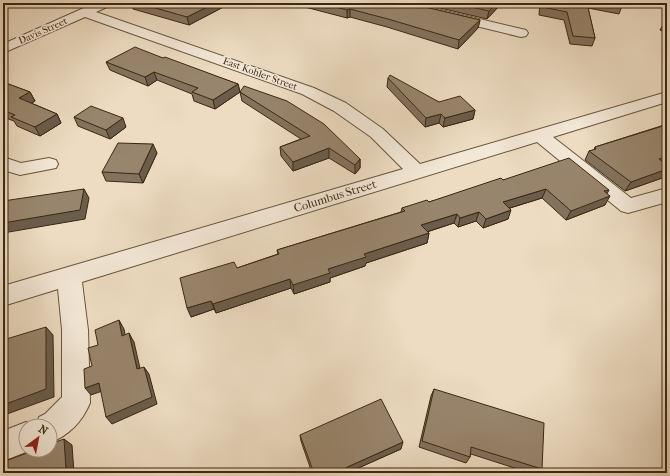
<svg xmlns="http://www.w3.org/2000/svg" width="670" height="476" font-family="'IM FELL French Canon',serif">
<rect width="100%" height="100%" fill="#eddcc2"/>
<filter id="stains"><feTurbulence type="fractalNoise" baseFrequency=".005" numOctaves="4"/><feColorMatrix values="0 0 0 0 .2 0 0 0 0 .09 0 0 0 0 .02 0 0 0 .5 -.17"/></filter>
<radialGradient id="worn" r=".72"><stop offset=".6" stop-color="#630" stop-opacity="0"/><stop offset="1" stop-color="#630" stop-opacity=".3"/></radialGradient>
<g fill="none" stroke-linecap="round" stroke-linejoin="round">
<defs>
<path id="minor" d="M95,3H111L109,6L96,12L314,88L346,103L383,129L420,164L667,92V102L553,137L631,198L667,188V202L628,213L621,211L537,142L82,282L88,330L90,403C82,422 69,435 50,443V426H26V450H31L3,461V431L26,422L36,426L39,417L45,414L62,397V330L58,289L3,306V286L403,169L371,137L334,111L302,94L85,17L3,53V44Z
M391,3H412L526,30L528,33L526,36L521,37L393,6Z
M3,157L21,163L49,158L56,160L58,164L56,168L20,175L3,170Z"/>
</defs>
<use href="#minor" stroke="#68543d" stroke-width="2"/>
<use href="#minor" fill="#f3e8d7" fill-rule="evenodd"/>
</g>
<path fill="#83725e" stroke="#3c2711" d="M131,3H231L189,25L133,9Z
M296,3H408L480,20L478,28L458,49L387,27L350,17L347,18L301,6V5Z
M419,3H501L500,5L487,19Z
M540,3H623L619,14L588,8L595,38L592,46L570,44L564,20L539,15Z
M667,18V33L660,30Z
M163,58L238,84L240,92L215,109L194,101L192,94L157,80L148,86L110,70L106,62Z
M388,78L439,102L475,110L473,119L443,127L439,123L425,127L387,87Z
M3,82L30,92L35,101L31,103L57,114L61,123L40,136L17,126L14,121L3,117Z
M240,92L360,159V168L355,174L329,158L293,171L281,156L280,147L301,139L242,101Z
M74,117L126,127L110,139L78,126Z
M667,123V164H665L667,165V174L665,177L625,191L585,160L589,151L594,150L595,147L661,126L662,125Z
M157,153L143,183L106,181L102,172Z
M503,180L607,194L605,205L566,220L542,198L510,208L508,219L483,228L476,221L458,227L454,223L427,232L429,233L427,243L366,263L365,266L330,278V282L294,294L291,288L216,313L214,309L191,317L237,268L278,254L277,250L401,212L402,208L429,202Z
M434,389L542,469L538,473H530L471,454L470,457L466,463L419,447L431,396Z
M300,435L401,449L347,473H312L301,441Z"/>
<path fill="#6a5d4c" stroke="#3c2711" d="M215,3H231L189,25L187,17Z
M497,3H501L500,5L487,19L489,11Z
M350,9V17L347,18V10Z
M480,20L478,28L458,49L459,40Z
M154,72L157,80L148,86L145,77Z
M238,84L240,92L215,109L213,100Z
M30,92L35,101L24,107L19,98Z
M475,110L473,119L443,127L445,118Z
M57,114L61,123L40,136L35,127Z
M441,114L439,123L425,127L426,118Z
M123,118L126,127L110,139L106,130Z
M153,144L157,153L143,183L139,174Z
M329,148V158L293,171V162Z
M667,157V164L653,169L659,159Z
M360,159V168L355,174V165Z
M667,169V174L665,177L625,191L631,182Z
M84,189L89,198L85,219L3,233V223Z
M546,189L542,198L500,211L503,202Z
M609,190L605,198L610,196L605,205L566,220L571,211L604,191Z
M511,210L508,219L483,228L486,219Z
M479,212L476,221L458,227L460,218Z
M457,214L454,223L420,234L421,225Z
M429,233L427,243L366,263L365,266L330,278V282L294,294L293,285L328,269L364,254Z
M290,279L291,288L216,313L213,304Z
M211,301L214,309L191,317L187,308Z
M119,320L124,329L127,344L122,336Z
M46,327L53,335L54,397L7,414L3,411V405Z
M129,333L134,342L142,377L137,369Z
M144,367L149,374L157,404L112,424L106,417Z
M99,383L105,390L91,395L85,388Z
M64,439L72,445L74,473H56Z
M403,442L401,449L347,473H340L343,469Z"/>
<path fill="#98856d" stroke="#3c2711" d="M138,3H215L187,17Z
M320,3H408L480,20L459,40L388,19L350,9L347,10Z
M453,3H497L489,11Z
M542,3H587L595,38L573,36L567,12L542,7Z
M604,3H623V6Z
M667,18V23L664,22Z
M135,47L163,58L165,57L238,84L213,100L192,92L198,88L154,72L145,77L106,62Z
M390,75L439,102L460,96L475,110L445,118L441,114L426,118L388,78Z
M3,82L30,92L19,98L57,114L35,127L11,117L15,115L3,110Z
M244,86L287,101L324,124L360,159L355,165L329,148L293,162L280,147L310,136L240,92Z
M91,106L123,118L106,130L74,117Z
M667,123V157L659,159L667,165V169L631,182L589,151L596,149L595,147L663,126L662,125Z
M118,143L153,144L139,174L102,172Z
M569,158L609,190L604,191L610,196L571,211L546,189L503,202L511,210L486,219L479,212L460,218L457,214L421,225L429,233L364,254L366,257L328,269L330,273L293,285L290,279L213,304L211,301L187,308L180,278L234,262L237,268L279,254L277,250L405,211L402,208L427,200L429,202L501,178L503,180Z
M84,189L80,210L3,223V201Z
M119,320L122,336L129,333L137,369L144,367L152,397L106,417L99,383L85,388L84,369L92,366L88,348L98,345L95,330Z
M46,327V389L3,405V340Z
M434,389L544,423L542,469L471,447L470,457L422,441Z
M381,399L403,442L343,469V471L340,473H314L300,435Z
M64,439L66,469L56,473H3V462L35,450H50V444Z"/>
<g text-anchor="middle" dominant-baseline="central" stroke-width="3" stroke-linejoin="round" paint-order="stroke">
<g font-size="10" fill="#3c2711" stroke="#f3e8d7">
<text transform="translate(43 31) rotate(-24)">Davis Street</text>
<text transform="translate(260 74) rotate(20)">East Kohler Street</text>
</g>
<g font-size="12" fill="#3c2711" stroke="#f3e8d7">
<text transform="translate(335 196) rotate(-17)">Columbus Street</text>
</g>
</g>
<rect width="670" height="476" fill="none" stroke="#eddcc2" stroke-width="16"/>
<rect x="4" y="4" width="662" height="468" fill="none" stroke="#3c2711" stroke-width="2"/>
<rect x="8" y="8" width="654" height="460" fill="none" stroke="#3c2711"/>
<g transform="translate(38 438) rotate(32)"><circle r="19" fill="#f3e8d7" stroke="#aa9b88"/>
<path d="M0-3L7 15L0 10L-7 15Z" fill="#8f2418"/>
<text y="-6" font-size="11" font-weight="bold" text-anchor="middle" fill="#3c2711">N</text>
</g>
<rect width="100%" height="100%" filter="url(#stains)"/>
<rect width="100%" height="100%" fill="url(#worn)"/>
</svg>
